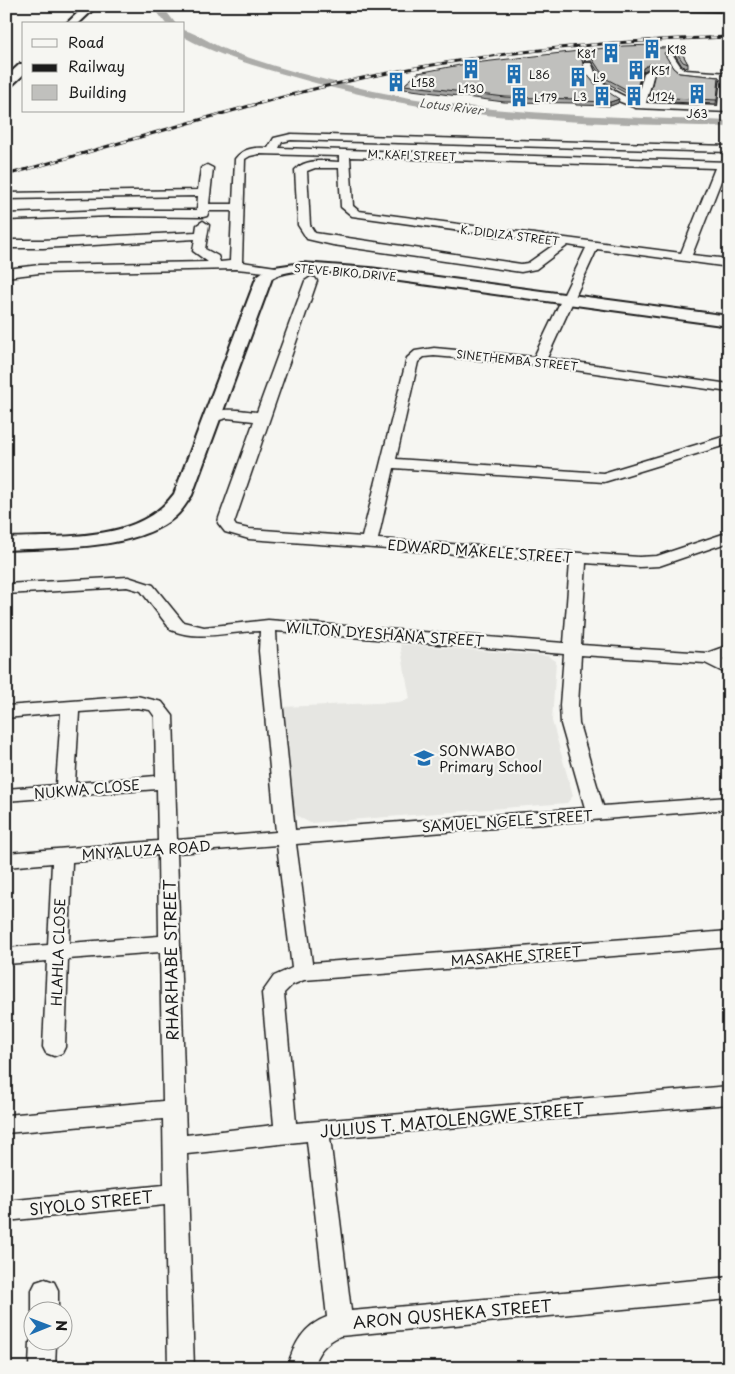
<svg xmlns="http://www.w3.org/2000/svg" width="735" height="1374" font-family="'Playpen Sans',sans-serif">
<rect width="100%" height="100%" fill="#f6f6f2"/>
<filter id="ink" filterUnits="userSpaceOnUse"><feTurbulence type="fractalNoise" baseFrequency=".02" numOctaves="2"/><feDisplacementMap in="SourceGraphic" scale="10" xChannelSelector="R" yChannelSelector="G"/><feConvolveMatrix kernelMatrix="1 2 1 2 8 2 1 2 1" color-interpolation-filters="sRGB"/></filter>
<g filter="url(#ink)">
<path fill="#e6e6e2" d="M400,644L548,656L556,661L552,721L573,796L567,803L310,823L292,813L281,707L399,702L410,699Z"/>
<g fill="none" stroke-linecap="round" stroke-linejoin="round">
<path fill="#acaca9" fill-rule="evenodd" d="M153,6H162L176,24H166Z
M184,30C199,34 213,45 229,51C269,65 311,77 352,86C476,116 603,116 729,121V127C639,124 549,123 460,112C404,105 348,93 294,77C256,66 218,56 184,37Z"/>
<defs>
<path id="minor" d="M670,54L673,55L681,67L685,70L729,73V112L636,108L616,100L595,86L586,75L583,65L585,63H591C593,66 594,71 596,74C603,87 623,96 636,101L644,73L649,70L654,73L646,103L718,106L721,79L680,75L674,71L665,57Z
M291,134L729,146V152L291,140L282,142L279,148L729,162V168H726L692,255L729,259V267L597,249L547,358L729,384V392L539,365L434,356L424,357L418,362L396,459L603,473L729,435V444L604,482L394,468L378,539L639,557L657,556L729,532V542L659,566L639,567L586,563L581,645L707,653L729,645V656L723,659L729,662V675L705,663L581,655L578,705L579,724L603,806L729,797V809L296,844L312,963L729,931V947L304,980L292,985L284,993L296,1123L729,1086V1104L330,1138L351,1311L729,1277V1299L340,1336C325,1343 317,1352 313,1368H287C294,1344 303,1326 327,1317L307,1141L187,1154L194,1368H168L165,1205L6,1221V1201L164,1185L163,1119L6,1133V1115L163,1101L160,952L68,959L65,1047L62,1053L54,1056L46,1053L43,1047L47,961L6,964V948L48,945L52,863L6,867V853L158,841L157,789L6,801V789L56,785L61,713L6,718V706L137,696L162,702L173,716L177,840L276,832L259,651L260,631C229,631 201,642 171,630L141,591L127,587L6,594V584L128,577L153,585L183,622L204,627L268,620L564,643L570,562L249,539L225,532L218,523L219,518L254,421L227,418L212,422L207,421L205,418C216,405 243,411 257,412L305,281L311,277L315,278L317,281L234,523L236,526L249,529L362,537L407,358L415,351L434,348L534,357L586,248L568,245L536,269L521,272L333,245L307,239L298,225L295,170C306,158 325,161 339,162V156L259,154L250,156L245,159L242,262L276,267L278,270L276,273L236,269L40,273L6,277V269L40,265L208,262L193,251L195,239L43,248H6V240H43L196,232L197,225L203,221L209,225L205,249L218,256L220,262L230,261L232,211H209L207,216L203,217L111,216L6,220V214L111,210H197L198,196L6,199V193L198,190L201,168L207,165L213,168L209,204H233L235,159C243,148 255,147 268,148L274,138ZM350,157L715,168L681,253L359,211L353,206ZM315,168H339L341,207L352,216L555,244L528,263L521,264L315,233L310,225L307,171ZM276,631L564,654L560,705L561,724L585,808L295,830L277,651ZM137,708L150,710L155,717L156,776L75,783L79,712ZM277,845L292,968L274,976L262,993L274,1125L186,1135L177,853ZM158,855L159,936L69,943L72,862Z
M45,1279L54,1282L58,1290V1312H32V1290L36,1282Z
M32,1337V1342H56L55,1368H29L30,1342Z"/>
<path id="major" d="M85,6H97L78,24H66Z
M641,6H729V11L646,9Z
M20,64H24V74L10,87L6,88V77Z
M302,263L370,268L729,316V326L356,275C330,273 295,265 272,278L192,495C187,502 182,511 176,516C136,551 57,547 6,550V538C61,535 137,544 174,494L257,276L268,268Z"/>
</defs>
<use href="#minor" stroke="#1c1c1c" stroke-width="3"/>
<use href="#major" stroke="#1c1c1c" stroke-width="4"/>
<use href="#minor" fill="#f6f6f2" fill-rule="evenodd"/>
<use href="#major" fill="#f6f6f2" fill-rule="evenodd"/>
<defs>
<path id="rail" d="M6,175C110,147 213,114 318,88C453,56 591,41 729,37"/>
</defs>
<use href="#rail" stroke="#1c1c1c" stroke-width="3"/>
<use href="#rail" stroke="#f6f6f2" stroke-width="2" stroke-dasharray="6" stroke-linecap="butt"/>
</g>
<path fill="#a5a5a3" stroke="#1c1c1c" d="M657,48H679L688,64V68L682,66L674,53L669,52L665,55L673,68L679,73L719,77L716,104L648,101L655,73L650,68L642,72L635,98L605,82L591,61H585L583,63L585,72L594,83L618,103L610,106L576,105L575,103L504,102L404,89V85L418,73Z"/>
<path fill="#868684" stroke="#1c1c1c" d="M669,48V52L663,57L664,53Z
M585,57V61L582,64V60Z
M650,64V68L642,72L635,98V94L643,68Z
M619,99L618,103L610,106V102Z"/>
<path fill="#c0c0bd" stroke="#1c1c1c" d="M656,45L657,48H679L688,64L683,62L674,49L669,48L664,53L673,68L679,73L719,77L717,100L649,97L656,69L650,64L643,68L635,94L605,78L591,57H585L582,60L585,72L594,83L619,99L610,102L576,101L575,99L505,97L404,85L418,73L465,64L623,46Z"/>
</g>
<defs>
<symbol id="building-bare" viewBox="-9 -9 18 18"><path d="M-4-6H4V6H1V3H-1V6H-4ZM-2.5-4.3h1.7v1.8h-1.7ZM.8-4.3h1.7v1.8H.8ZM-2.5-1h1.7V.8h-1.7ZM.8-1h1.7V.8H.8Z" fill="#1f6fb2" stroke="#f6f6f2" stroke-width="2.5" paint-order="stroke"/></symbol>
<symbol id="school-bare" viewBox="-9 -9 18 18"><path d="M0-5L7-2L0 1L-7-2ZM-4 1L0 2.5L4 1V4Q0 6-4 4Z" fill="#1f6fb2" stroke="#f6f6f2" stroke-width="2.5" paint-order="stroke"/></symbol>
</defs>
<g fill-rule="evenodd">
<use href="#building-bare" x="638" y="35" width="28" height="28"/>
<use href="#building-bare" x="597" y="39" width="28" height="28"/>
<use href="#building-bare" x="457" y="55" width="28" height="28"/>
<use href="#building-bare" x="622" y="56" width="28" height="28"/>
<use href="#building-bare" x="500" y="60" width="28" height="28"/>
<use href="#building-bare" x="564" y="63" width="28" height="28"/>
<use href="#building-bare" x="382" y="68" width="28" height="28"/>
<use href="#building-bare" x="683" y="80" width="28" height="28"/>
<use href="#building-bare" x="588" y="82" width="28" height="28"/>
<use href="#building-bare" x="620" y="82" width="28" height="28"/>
<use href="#building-bare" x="505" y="83" width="28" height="28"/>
<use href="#school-bare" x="410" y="744" width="28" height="28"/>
</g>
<g text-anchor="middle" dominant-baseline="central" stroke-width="4.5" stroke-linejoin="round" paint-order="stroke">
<g font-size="11" fill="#1c1c1c" stroke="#f6f6f2" text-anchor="start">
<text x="667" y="49">K18</text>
<text x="596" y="53" text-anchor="end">K81</text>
<text x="651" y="70">K51</text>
<text x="529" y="74">L86</text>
<text x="593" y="77">L9</text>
<text x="411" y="82">L158</text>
<text x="471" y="88" text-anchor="middle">L130</text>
<text x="587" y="96" text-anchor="end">L3</text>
<text x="649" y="96">J124</text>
<text x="534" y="97">L179</text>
<text x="697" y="113" text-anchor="middle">J63</text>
</g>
<g font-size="11" fill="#1c1c1c" stroke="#f6f6f2">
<text transform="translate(412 155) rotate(2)">M. KAFI STREET</text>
<text transform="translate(510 235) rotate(7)">K. DIDIZA STREET</text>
<text transform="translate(345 272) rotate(5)">STEVE BIKO DRIVE</text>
<text transform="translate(517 360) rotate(6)">SINETHEMBA STREET</text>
</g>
<g font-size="12" font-style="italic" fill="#565654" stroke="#f6f6f2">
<text transform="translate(451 106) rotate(7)">Lotus River</text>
</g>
<g font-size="14" fill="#1c1c1c" stroke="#f6f6f2">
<text transform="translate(480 551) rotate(4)">EDWARD MAKELE STREET</text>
<text transform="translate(385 634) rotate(4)">WILTON DYESHANA STREET</text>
<text transform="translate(87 789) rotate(-5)">NUKWA CLOSE</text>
<text transform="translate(507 821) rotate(-4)">SAMUEL NGELE STREET</text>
<text transform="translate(146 850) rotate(-4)">MNYALUZA ROAD</text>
<text transform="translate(58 952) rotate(-88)">HLAHLA CLOSE</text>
<text transform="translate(516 956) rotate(-4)">MASAKHE STREET</text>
</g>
<g font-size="14" fill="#1c1c1c" stroke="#f6f6f2" text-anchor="start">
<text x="439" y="750">SONWABO<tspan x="439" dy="16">Primary School</tspan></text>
</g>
<g font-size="16" fill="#1c1c1c" stroke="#f6f6f2">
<text transform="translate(170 960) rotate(-91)">RHARHABE STREET</text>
<text transform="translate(452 1119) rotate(-5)">JULIUS T. MATOLENGWE STREET</text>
<text transform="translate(91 1202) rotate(-6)">SIYOLO STREET</text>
<text transform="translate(452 1313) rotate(-5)">ARON QUSHEKA STREET</text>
</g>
</g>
<rect width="735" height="1374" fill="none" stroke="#f6f6f2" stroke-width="25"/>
<rect x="12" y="12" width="710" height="1349" fill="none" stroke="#1c1c1c" stroke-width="2" filter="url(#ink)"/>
<rect x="22" y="22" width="162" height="90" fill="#f6f6f2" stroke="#9f9f9c"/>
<rect x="32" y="39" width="25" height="8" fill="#f6f6f2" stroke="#9f9f9c"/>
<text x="68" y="48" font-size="15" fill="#1c1c1c">Road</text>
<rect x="32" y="64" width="25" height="8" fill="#1c1c1c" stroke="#9f9f9c"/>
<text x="68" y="72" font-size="15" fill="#1c1c1c">Railway</text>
<rect x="32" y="85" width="25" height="15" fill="#c0c0bd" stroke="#9f9f9c"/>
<text x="68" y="98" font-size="15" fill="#1c1c1c">Building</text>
<g transform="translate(48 1326) rotate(89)"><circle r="24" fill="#f6f6f2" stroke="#9f9f9c"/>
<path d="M0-4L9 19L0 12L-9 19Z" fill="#1f6fb2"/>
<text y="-8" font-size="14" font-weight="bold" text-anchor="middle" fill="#1c1c1c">N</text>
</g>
</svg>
